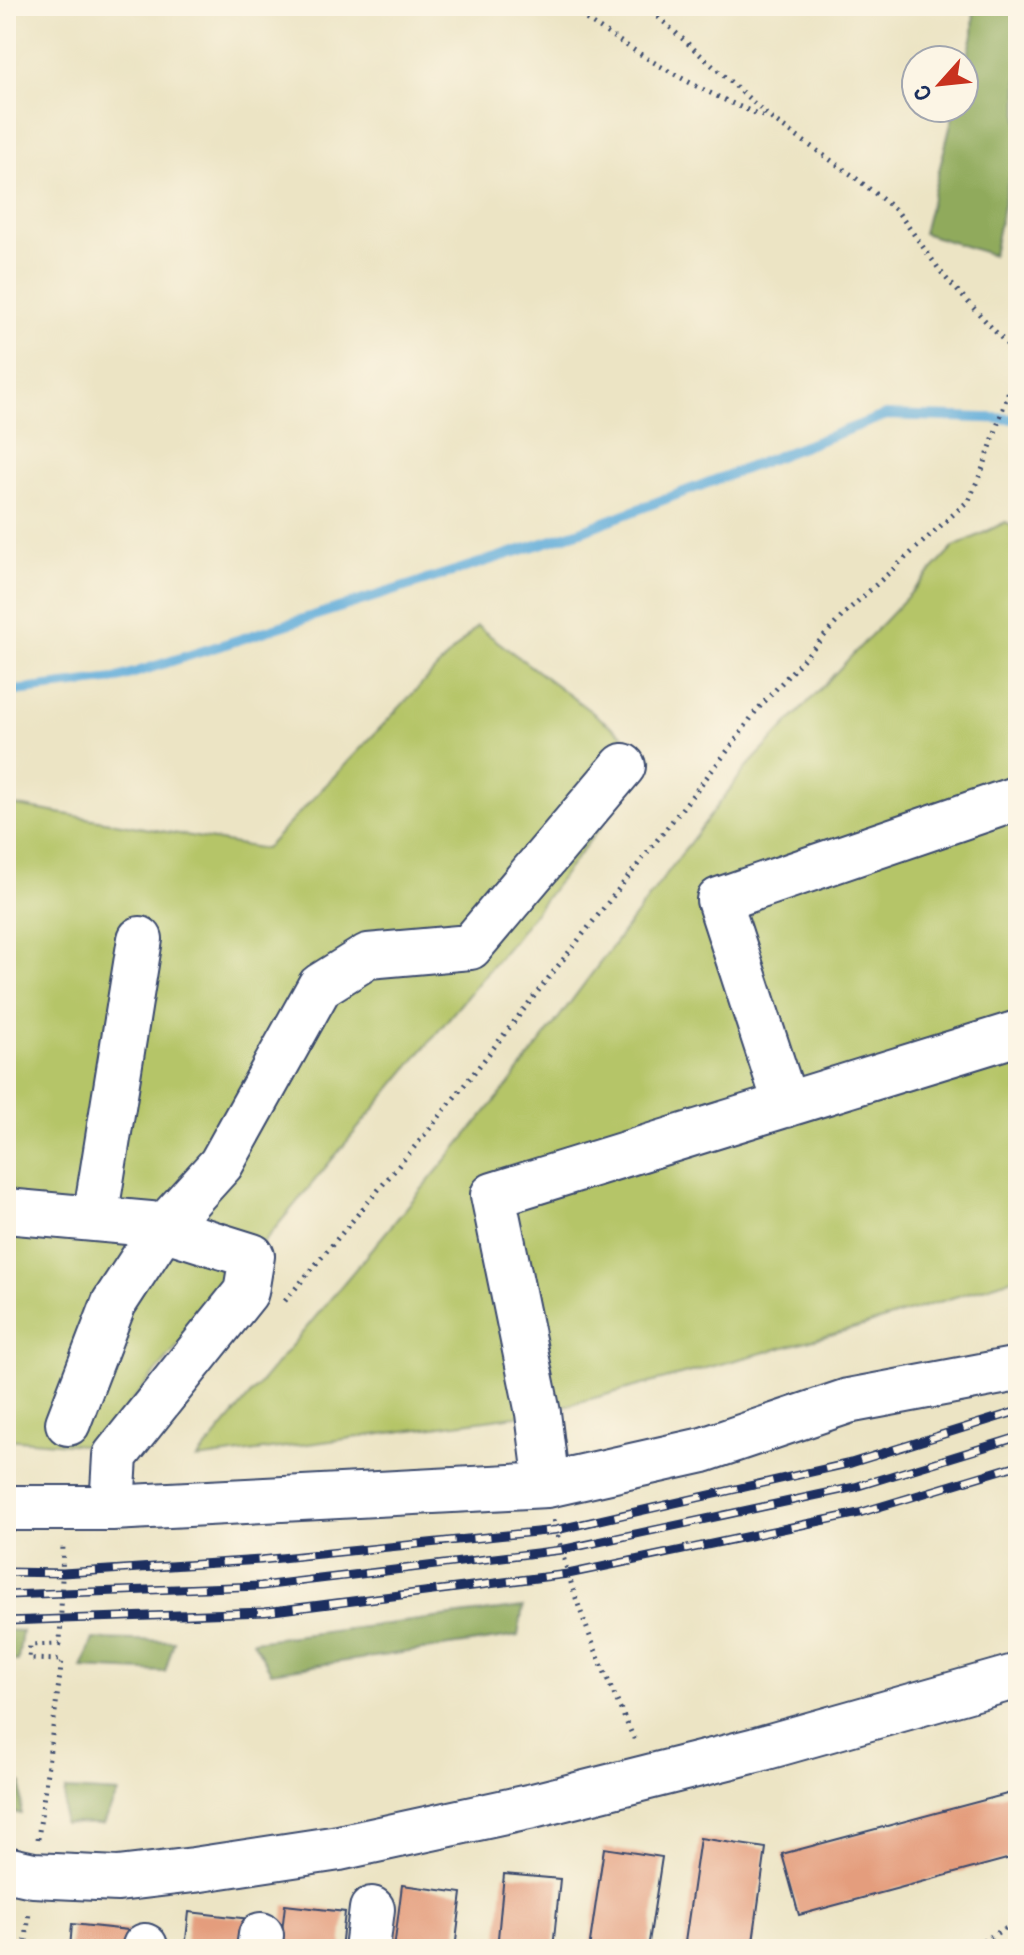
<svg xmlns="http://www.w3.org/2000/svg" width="1024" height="1955" font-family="Pangolin,sans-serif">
<rect width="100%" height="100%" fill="#fcf5e5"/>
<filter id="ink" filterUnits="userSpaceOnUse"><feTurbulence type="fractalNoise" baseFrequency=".0125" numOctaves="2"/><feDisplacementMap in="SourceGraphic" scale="16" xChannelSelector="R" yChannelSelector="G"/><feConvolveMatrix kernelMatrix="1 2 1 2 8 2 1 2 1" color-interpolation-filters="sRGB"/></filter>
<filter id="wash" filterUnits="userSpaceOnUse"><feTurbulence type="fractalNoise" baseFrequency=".006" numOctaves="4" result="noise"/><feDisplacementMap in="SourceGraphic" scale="32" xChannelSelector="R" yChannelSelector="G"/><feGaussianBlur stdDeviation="1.8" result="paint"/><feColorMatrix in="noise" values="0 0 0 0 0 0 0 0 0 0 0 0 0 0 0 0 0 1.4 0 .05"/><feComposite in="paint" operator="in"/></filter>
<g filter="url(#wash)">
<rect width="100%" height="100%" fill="#ece4c4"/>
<path fill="#b5c568" stroke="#687a63" stroke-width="2" d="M1006,522L1018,530V1277L863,1326L538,1413L197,1459L507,1087L746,768L954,547Z
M477,626L653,758L512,942L95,1446L6,1439V804L265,849Z"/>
<path fill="#90aa5c" stroke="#566c5d" stroke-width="2" d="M974,6H1018V134L993,255L923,233L955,108H964V71L973,35Z
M523,1607L518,1636L271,1672L253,1641Z
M6,1630L22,1631L18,1661L6,1660Z
M93,1639L174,1641L165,1672L82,1668Z
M6,1780L22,1783L21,1814L6,1810Z
M65,1790L118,1793L103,1824L63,1823Z"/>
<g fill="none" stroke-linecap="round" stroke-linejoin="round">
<path stroke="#62adda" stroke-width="10" d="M6,692L115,679L581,531L886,415L1018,419"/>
</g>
<g id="blocks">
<path fill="#e49d7d" d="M1018,1791V1856L799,1915L782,1854Z
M700,1838L766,1848L752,1949H684Z
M604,1848L662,1857L648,1949H589Z
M504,1874L560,1879L553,1949H497Z
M402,1885L462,1893L455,1949H394Z
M285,1905L345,1912L341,1949H280Z
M189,1912L250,1919L247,1949H185Z
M72,1924L128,1930L126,1949H70Z"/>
</g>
</g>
<g filter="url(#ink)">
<use href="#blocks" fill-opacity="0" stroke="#3a4a6d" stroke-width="2"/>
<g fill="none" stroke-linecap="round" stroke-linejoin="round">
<defs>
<path id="minor" d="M786,1105L719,900L1018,798
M6,1211L150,1224L252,1256L246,1292L115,1456L112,1508
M95,1219L140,939
M68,1423L114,1303L163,1228L221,1164L320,986L368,956L470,947L623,766
M547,1485L538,1413L493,1195L1018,1033
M6,1508H112L547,1485L703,1450L848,1401L1018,1369
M6,1869L33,1875L118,1879L194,1870L339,1848L533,1806L756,1750L1018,1676
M144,1949L145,1946
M259,1949L261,1935
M367,1949L372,1909"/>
</defs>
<use href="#minor" stroke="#3a4a6d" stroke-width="48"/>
<path stroke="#3a4a6d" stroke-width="5" stroke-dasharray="2 6" stroke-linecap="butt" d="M566,6C632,50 693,90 768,118
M646,6L773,120L852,175L897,211L944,276L1016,354
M285,1301L432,1126L732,745L756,711L846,612L969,500L985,463L1013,378L1018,348
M554,1520C571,1598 603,1671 636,1743
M38,1839L62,1660L29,1659L30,1645L60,1644L63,1545H64
M25,1949L29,1912
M969,1949L1018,1921"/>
<use href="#minor" stroke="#fff" stroke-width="44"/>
<defs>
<path id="rail" d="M6,1572L63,1573L261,1560L556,1530L851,1463L1018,1411
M6,1595L261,1586L561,1550L855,1487L1018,1437
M6,1621L265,1612L568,1574L859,1513L1018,1465"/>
</defs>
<use href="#rail" stroke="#1b2f5e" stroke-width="9"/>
<use href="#rail" stroke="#fcf5e5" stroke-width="6" stroke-dasharray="18" stroke-linecap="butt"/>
</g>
</g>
<rect width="1024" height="1955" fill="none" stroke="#fcf5e5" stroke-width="32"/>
<g transform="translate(940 84) rotate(243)"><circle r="38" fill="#fcf5e5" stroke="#a2a6af" stroke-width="2"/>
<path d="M0-6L14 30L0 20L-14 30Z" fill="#c8321e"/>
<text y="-12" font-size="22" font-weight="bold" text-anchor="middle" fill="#1b2f5e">С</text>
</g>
</svg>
